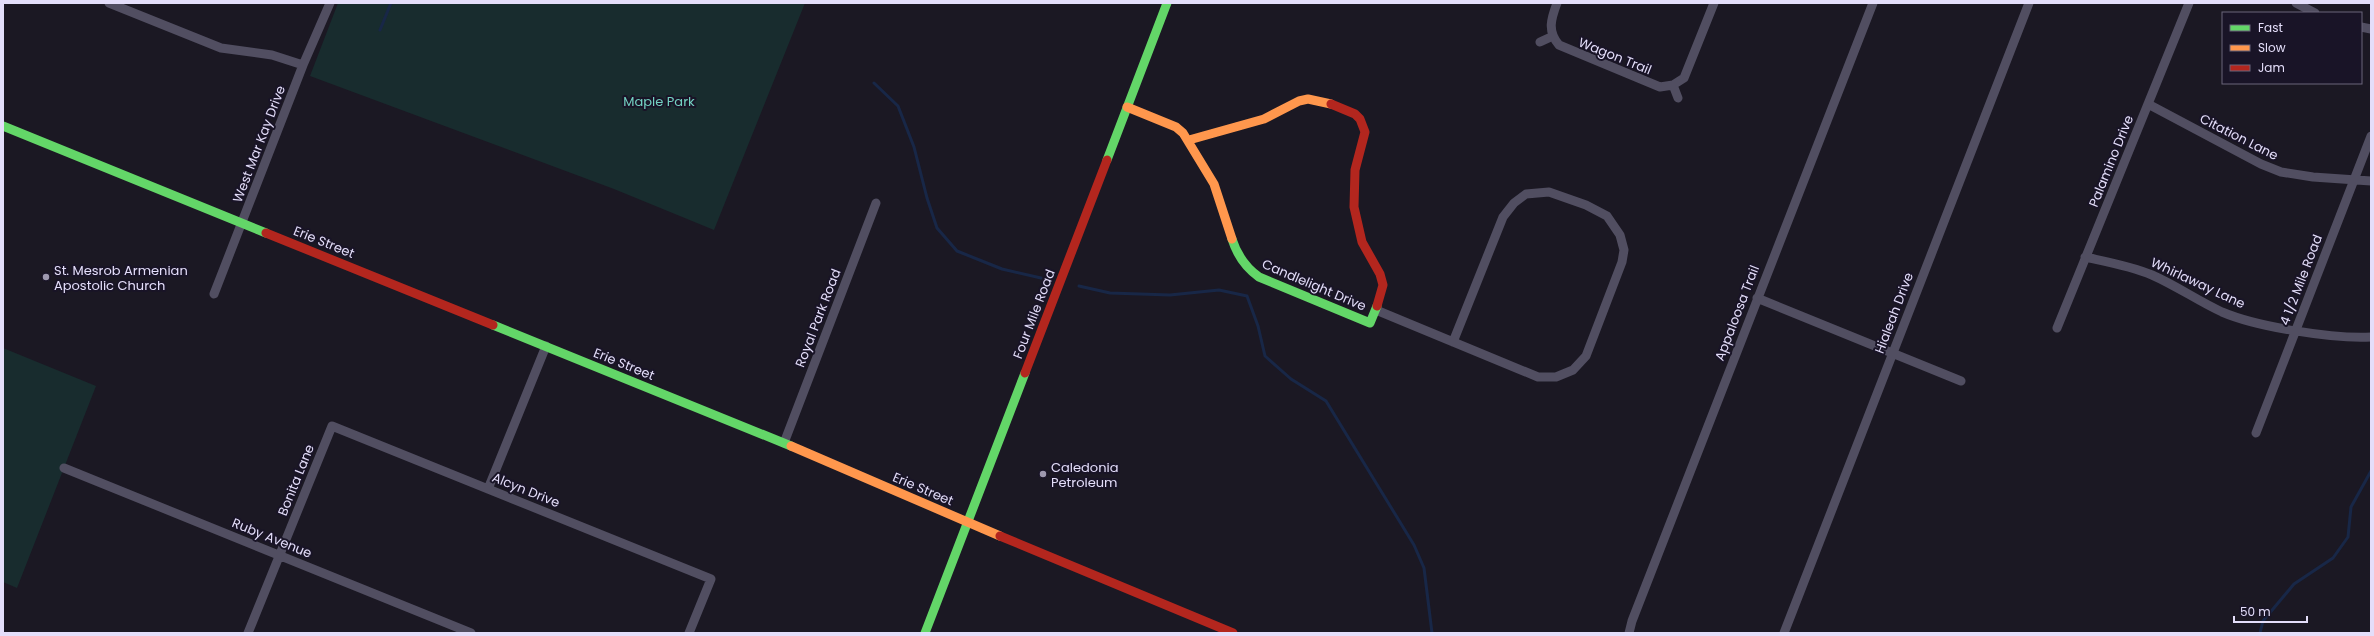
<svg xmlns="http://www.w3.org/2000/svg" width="2374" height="636" font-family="Poppins,sans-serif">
<rect width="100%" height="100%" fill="#1b1823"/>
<path fill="#182c2e" d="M338,3H805L714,230L614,189L310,76Z
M3,348L96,386L17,588L3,582Z"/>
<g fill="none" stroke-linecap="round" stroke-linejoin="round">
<path stroke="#182747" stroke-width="3" d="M380,30L391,3
M874,83L898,106L914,147L927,198L937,228L957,251L1002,269L1041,278
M1079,286L1110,293L1170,295L1219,290L1247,296L1258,326L1265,356L1291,379L1326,401L1414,545L1424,568L1432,633
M2260,633L2263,621L2294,584L2333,558L2348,537L2351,507L2371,471"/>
<path stroke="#514e61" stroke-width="9" d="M109,3L221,48L272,55L303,65
M1557,3C1551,19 1547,31 1559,45L1660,87L1673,85L1684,78L1714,3
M2296,3L2315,13
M2361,27L2371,29
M1540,42L1553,36
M1673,85L1678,98
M2148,104L2261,164L2281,172L2313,177L2371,181
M2085,257C2108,262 2131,266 2152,275C2177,286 2198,301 2222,312C2257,327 2333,339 2371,337
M214,294L303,65L330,3
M1757,298L1961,381
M1376,310L1538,377H1556L1573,370L1586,356L1622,262L1624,250L1620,235L1607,216L1586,205L1549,192L1526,194L1514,203L1503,217L1453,342
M2057,328L2189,3
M2256,433L2371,136
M784,443L876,203
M64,468L471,633
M488,489L546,346
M248,633L332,426L711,579L689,633
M1629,633L1632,621L1873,3
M1784,633L2029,3"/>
<path stroke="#63d668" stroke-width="9" d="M3,126L266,233
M1107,160L1167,3
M1232,239C1237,255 1245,267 1259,277L1370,323L1377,306
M493,325L791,446
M925,633L1025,373"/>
<path stroke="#ff974d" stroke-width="9" d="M1127,107L1176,127L1183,133L1214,184L1232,239
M1189,140L1264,119L1299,101L1308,99L1331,104
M791,446L1000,536"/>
<path stroke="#b3261e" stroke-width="9" d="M1331,104L1355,114L1360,119L1365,132L1355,170L1354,207L1362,242L1380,274L1383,285L1377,306
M266,233L493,325
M1025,373L1107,160
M1000,536L1233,633"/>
</g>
<g fill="#9e99af" stroke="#191427" stroke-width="1.5">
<circle cx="46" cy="277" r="4"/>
<circle cx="1043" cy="474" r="4"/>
</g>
<g text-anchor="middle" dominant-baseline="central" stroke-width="4" stroke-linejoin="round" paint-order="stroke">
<g font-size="13" fill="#e4defa" stroke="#191427">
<text transform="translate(1615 56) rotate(22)">Wagon Trail</text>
<text transform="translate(2239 137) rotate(27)">Citation Lane</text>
<text transform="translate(259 144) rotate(-69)">West Mar Kay Drive</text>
<text transform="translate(2111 161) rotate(-68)">Palamino Drive</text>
<text transform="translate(324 242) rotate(22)">Erie Street</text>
<text transform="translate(2301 280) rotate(-69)">4 1/2 Mile Road</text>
<text transform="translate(2198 283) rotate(25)">Whirlaway Lane</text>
<text transform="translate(1314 285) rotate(23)">Candlelight Drive</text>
<text transform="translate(1737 313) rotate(-69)">Appaloosa Trail</text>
<text transform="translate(1894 313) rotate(-69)">Hialeah Drive</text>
<text transform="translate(1034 314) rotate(-69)">Four Mile Road</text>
<text transform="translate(818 318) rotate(-69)">Royal Park Road</text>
<text transform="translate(624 364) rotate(22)">Erie Street</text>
<text transform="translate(296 480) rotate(-68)">Bonita Lane</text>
<text transform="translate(923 489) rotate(23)">Erie Street</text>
<text transform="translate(526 490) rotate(22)">Alcyn Drive</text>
<text transform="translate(272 538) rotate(22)">Ruby Avenue</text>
</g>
<g font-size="13" fill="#73d2c2" stroke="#191427">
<text x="659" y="101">Maple Park</text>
</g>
<g font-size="13" fill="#e4defa" stroke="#191427" text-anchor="start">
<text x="54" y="270">St. Mesrob Armenian<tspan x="54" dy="15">Apostolic Church</tspan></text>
<text x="1051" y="467">Caledonia<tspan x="1051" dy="15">Petroleum</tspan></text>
</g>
</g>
<rect width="2374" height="636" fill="none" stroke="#e4defa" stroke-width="8"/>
<rect x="2222" y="12" width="140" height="72" fill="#191427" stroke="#6a657b"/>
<rect x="2230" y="25" width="20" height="6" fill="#63d668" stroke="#6a657b"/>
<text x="2258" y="32" font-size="12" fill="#e4defa">Fast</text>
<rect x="2230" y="45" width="20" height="6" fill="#ff974d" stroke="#6a657b"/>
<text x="2258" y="52" font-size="12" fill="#e4defa">Slow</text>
<rect x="2230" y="65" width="20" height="6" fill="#b3261e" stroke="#6a657b"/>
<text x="2258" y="72" font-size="12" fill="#e4defa">Jam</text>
<path d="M2234 616v6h73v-6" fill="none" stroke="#e4defa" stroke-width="2"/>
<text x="2240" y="616" font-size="12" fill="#e4defa" stroke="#191427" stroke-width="3" paint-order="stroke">50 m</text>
</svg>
